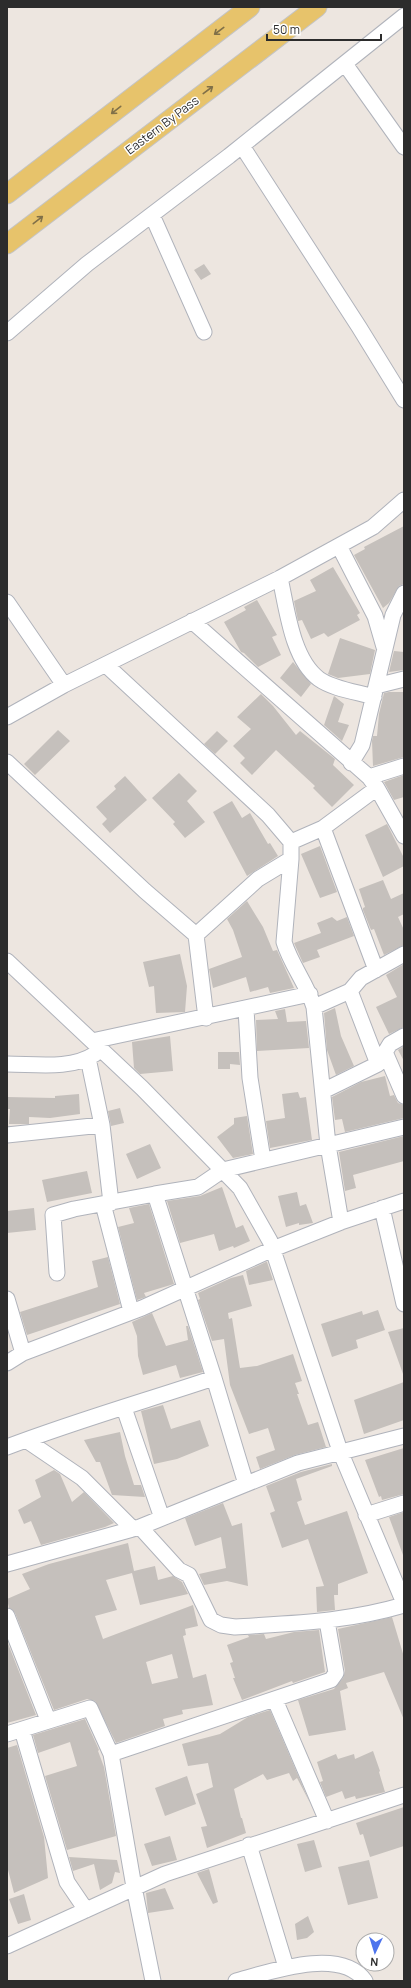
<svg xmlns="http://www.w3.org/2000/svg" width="411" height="1988" font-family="Manrope,sans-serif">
<rect width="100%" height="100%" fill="#ede6e0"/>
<path fill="#c5c0bc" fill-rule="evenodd" d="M204,264L211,274L201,280L194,270Z
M404,526V584L399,586L389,603L383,608L354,555L365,549L364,547Z
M333,567L360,613L357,615L360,620L328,637L324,633L311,639L302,620L298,621L294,601L316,591L310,580Z
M257,600L277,635L272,637L281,655L258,667L244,653L241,652L224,622L246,610L244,607Z
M340,638L375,650L370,674L338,678L328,674Z
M394,651L404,652V670L389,672Z
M293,662L311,684L301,697L280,678Z
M389,692H404V757L373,766L372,741L373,736H377L379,714L384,693Z
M261,694L273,706L296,735L300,731L335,759L333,765L354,785L332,807L313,788L315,786L276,750L252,775L240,763L245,758L233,746L251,729L237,717Z
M334,696L344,704L338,722L349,725L342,741L324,725Z
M58,730L70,741L35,775L24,764Z
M217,731L228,741L215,754L204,744Z
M179,773L197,791L187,801L205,822L185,838L173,824L175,822L152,798Z
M404,775V797L394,800L384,782Z
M125,776L147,800L110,833L102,824L107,819L96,807L116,789L114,786Z
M232,801L242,818L250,813L268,844L270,843L278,856L247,876L213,812Z
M387,824L404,858V866L383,877L365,835Z
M320,846L337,892L320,898L301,854Z
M383,880L391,899L404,893V914L398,917L404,930V945L384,955L374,929L371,930L363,910V908L365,907L359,889Z
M247,901L263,927L273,951L277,950L294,988L270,993L268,987L250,992L246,977L213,988L209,969L242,957L233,930L227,919Z
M332,917L337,921L347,917L354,936L317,950L320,957L303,963L294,943L321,933L317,923Z
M180,954L187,986L185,1012L156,1013L154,986L149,987L143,962Z
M404,964V1027L389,1034L376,1007L397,997L386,975Z
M335,1008L341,1036L354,1066L336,1075L327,1050L324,1013Z
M285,1009L287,1022L306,1021L309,1048L257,1051L256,1020L278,1019L275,1011Z
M170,1036L173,1071L140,1074L134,1068L132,1042Z
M404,1046V1061L398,1050Z
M218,1052H239L240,1065L230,1064V1069H218Z
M385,1076L390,1096L394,1095L398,1103L404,1105V1118L345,1132L342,1119L335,1120L332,1097L361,1082Z
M298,1092L300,1098L306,1097L312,1140L270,1148L266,1121L285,1118L282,1094Z
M79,1094L80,1114L50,1118L29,1117V1124H9L10,1109H7V1097L55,1098V1096Z
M120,1108L124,1123L111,1126L108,1111Z
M247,1116L253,1154L233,1158L217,1137L234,1124V1118Z
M404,1136V1161L353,1175L356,1188L345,1191L339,1152Z
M150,1144L161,1168L137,1179L126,1154Z
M87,1171L92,1193L47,1202L42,1180Z
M222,1187L236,1228L243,1225L250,1241L234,1248L233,1246L219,1251L214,1234L180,1243L167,1201L200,1196Z
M297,1192L300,1206L306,1204L313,1223L299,1225V1223L286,1227L278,1196Z
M149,1204L174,1284L144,1293L146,1297L137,1300L118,1227L134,1223L129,1208Z
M34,1208L36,1230L7,1233V1211Z
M108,1257L120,1304L27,1335L20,1312L98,1287L92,1261Z
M266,1262H267L273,1280L249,1285L246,1271Z
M243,1275L252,1306L228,1313L229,1319L232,1318L240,1368L257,1366L293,1354L302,1381L295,1383L299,1394H297L308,1425L318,1422L326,1447L295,1455L260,1469L256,1457L275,1450L268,1428L249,1434L230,1385L224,1339L212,1341L198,1300L200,1299L198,1293L231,1278Z
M378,1310L385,1330L356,1340L358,1348L332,1357L321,1324L362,1311L363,1315Z
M152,1313L166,1346L188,1340L186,1326H188L203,1372L180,1378L176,1365L143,1375L138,1356L137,1336L132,1322Z
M404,1328V1373L403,1374L388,1332Z
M404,1382V1420L364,1434L354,1400Z
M163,1405L171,1429L200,1420L209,1446L177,1459L154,1464L141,1411Z
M120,1432L125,1456L134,1485H141L145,1497L112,1495L100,1462H96L84,1440Z
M404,1448V1494L382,1500L381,1496L379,1497L365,1460Z
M332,1464V1466L296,1479L302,1500L297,1502L305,1525L347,1511L368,1573L338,1584V1595H334L335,1610L317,1612L316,1587L324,1586L308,1539L282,1548L270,1513L275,1511L266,1486L301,1472Z
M54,1470L60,1474L72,1502L84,1492L114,1523L105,1527L41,1545L31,1521L24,1524L18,1510L41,1497L35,1480Z
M223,1503L232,1526L242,1523L248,1586L227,1581L204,1585L199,1574L226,1568L221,1537L195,1546L185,1518Z
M404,1512V1555H403L389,1517Z
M128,1543L134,1571L155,1566L158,1580L173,1576L182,1582L188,1594L140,1605L132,1573L106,1580L117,1610L95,1616L103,1639L193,1605L198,1626L185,1629L186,1635L183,1636L193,1678L206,1674L213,1705L182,1710L183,1714L163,1719L165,1726L116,1743L95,1701L87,1699L54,1710L15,1613L9,1608L7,1599L30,1589L22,1574L49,1564ZM172,1654L178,1678L152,1684L146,1662Z
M392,1617L404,1657V1720L384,1672L346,1683L348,1688L340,1691L346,1730L309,1736L298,1700L334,1689L343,1678L345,1671L338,1629Z
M319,1630L325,1672L293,1683L292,1681L242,1700L233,1678H235L230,1663L233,1662L227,1645L249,1637L248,1635L264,1634L266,1639L294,1632Z
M7,1641L36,1715L7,1723Z
M270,1710L310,1803L297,1778L293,1781L289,1773L267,1780L263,1774L234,1789L241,1818H242L246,1833L207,1848L201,1827L207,1826L196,1794L213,1787L208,1763L188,1766L182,1744L220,1734L248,1717Z
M85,1719L99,1750L98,1751L104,1767L116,1836L67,1850L45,1776L77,1766L70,1742L38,1753L33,1735Z
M17,1745L44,1837L48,1878L14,1893L7,1866V1748Z
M373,1751L380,1771L379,1772L385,1792L356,1799L355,1796L345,1799L342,1791L326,1797L320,1782L323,1781L317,1762L336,1754L338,1759L354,1754L355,1759Z
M187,1776L196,1804L165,1816L155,1788Z
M404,1807V1846L370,1857L363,1834L360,1835L356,1823Z
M170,1836L177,1860L152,1866L144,1844Z
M314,1840L322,1867L305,1872L297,1844Z
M69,1857L117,1860L120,1873L115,1872L112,1883L100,1890L94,1864L73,1871Z
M369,1860L378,1898L348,1905L338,1867Z
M209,1869L218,1902L213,1904L197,1873Z
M165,1888L174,1909L148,1913L146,1893Z
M24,1894L31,1920L18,1924L9,1899Z
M308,1916L314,1932L307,1938L297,1940L295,1924Z"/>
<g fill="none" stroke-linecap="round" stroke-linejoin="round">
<defs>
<path id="minor" d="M345,64L404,147
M242,146L359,327L404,400
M152,215L204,332
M7,333L87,264L229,156L404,16
M339,546L375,616L384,647
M280,578C287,609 292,659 319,679C333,689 357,692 374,697
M7,602L64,685L280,578L373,527L404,500
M192,621L369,777L377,788L404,836
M106,665L268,815L291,842V859L284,942C291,965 307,984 314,1007L328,1145L341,1222
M376,686L404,679
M7,717L64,685
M7,762L145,891L196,935L206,1018
M351,763L362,745L393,615L404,593
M369,777L404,766
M323,828L376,970
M291,842L323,828L377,788
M196,935L258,879L291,859
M7,961L142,1088L240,1188L270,1241L340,1451L404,1603
M350,991L378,1064
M314,1007L350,991L361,978L404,954
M246,1009L250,1078L263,1160
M92,1041L310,994
M385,1052L404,1096
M88,1058L102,1125L111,1203
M7,1064C35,1064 71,1070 95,1054
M323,1091L378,1064L390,1044L404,1036
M7,1135L102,1125
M155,1194L198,1187L223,1170L404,1127
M103,1204L131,1311
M382,1208L404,1304
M57,1273L53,1215L74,1209L155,1194L214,1378L246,1484
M7,1299L23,1353
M7,1363L23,1353L142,1308L273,1249L341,1222L404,1201
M124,1408L162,1518
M26,1440L82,1478L133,1529
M7,1447C75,1421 145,1401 214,1378
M366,1515L404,1503
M140,1527L179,1570L189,1575L211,1620L221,1625L235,1627C295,1623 346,1622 404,1605
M7,1564L140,1527L298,1463L404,1436
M7,1616L48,1720
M275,1700L327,1821
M22,1730L67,1882L86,1910
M7,1734L90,1708L111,1754L134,1887L153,1981
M111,1754L331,1680L336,1673L327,1621
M249,1845L286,1967
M7,1946L165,1874L404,1795
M236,1981C269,1972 341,1946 365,1981"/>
<path id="major" d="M7,194L250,7
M7,244L317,7"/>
</defs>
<use href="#minor" stroke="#b0b3bb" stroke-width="17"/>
<use href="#major" stroke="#c4c4c4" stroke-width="21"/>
<use href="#minor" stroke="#fff" stroke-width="15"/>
<use href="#major" stroke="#e7c36b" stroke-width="19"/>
</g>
<defs><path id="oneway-shaft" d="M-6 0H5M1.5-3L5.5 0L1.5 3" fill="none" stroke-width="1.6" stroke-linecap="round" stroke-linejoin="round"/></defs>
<g stroke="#807048">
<use href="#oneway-shaft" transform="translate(219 31) rotate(143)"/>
<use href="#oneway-shaft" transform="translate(208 90) rotate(-37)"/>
<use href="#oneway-shaft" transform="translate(116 110) rotate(142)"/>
<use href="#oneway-shaft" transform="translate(38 220) rotate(-38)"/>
</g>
<g text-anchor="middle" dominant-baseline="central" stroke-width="3" stroke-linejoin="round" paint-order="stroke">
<g font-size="12" fill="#2c2c2c" stroke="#fff">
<text transform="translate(162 125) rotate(-37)">Eastern By Pass</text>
</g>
</g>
<rect width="411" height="1988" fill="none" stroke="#2c2c2c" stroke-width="16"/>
<g transform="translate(375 1952) rotate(184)"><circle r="19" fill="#ffffff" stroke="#ababab"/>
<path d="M0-3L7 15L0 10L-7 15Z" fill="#4d74ed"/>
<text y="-6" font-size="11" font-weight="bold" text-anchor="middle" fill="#2c2c2c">N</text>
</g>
<path d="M267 34v6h114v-6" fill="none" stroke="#2c2c2c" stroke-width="2"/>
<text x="273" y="34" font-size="12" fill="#2c2c2c" stroke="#ffffff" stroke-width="3" paint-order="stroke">50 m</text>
</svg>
